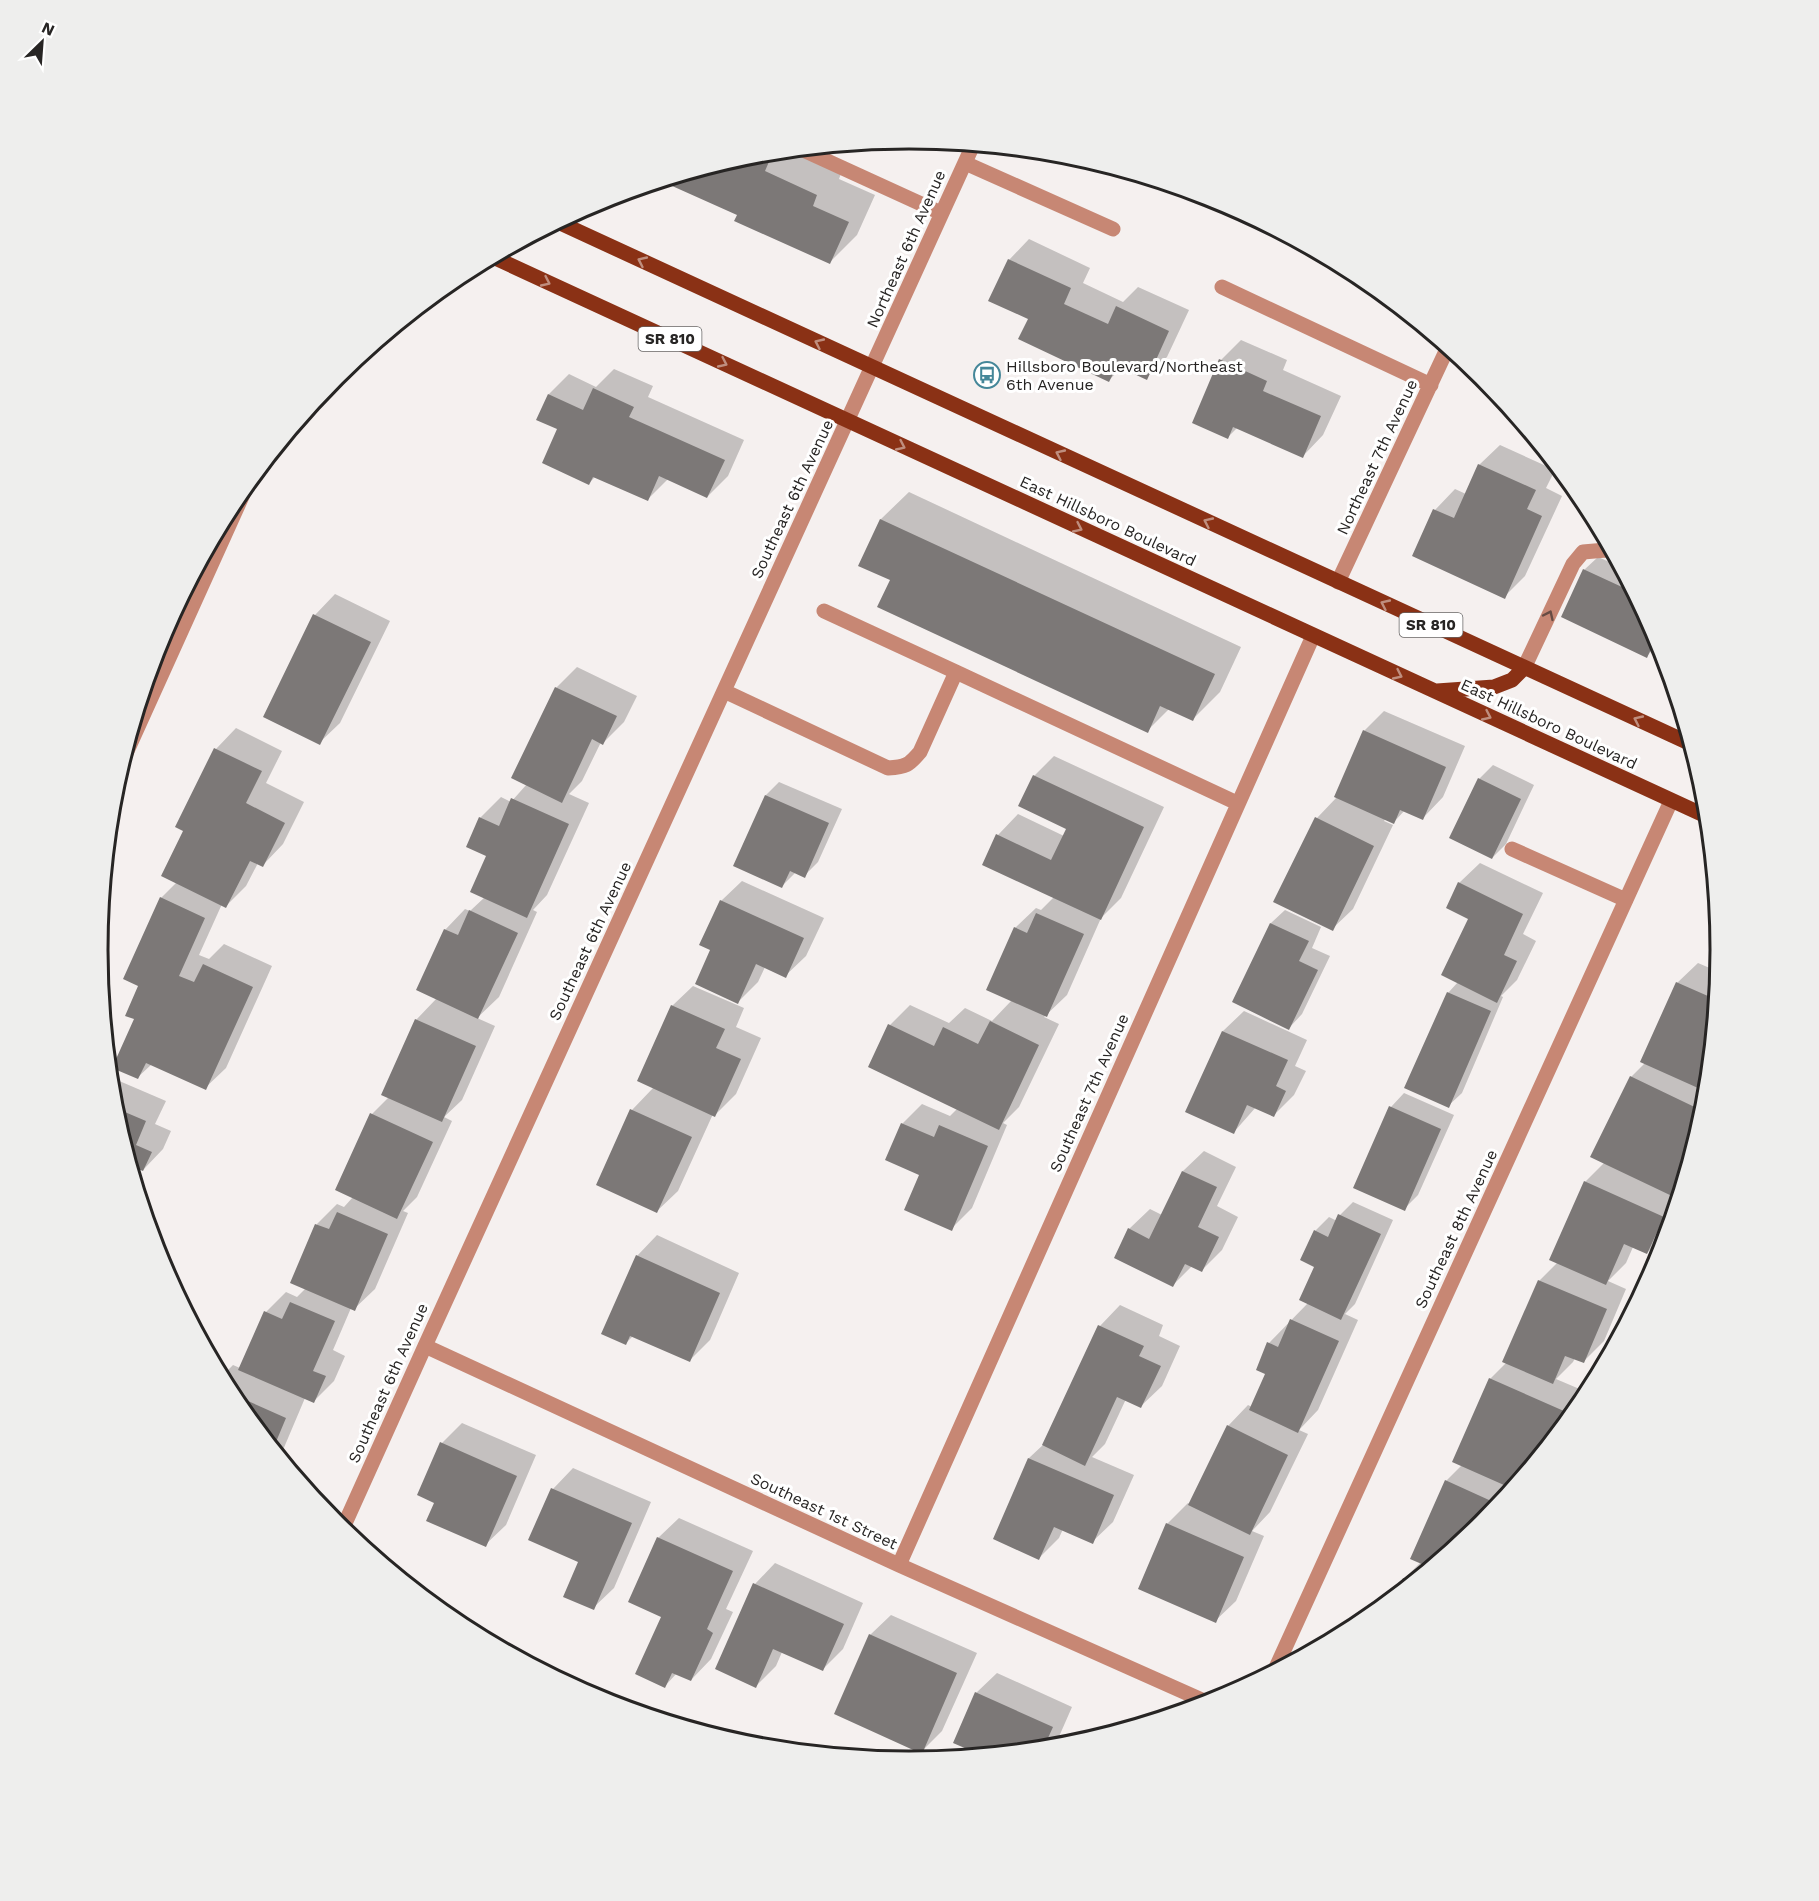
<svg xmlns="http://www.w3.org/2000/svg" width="1819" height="1901" font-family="'Work Sans',sans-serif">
<rect width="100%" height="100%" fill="#f5f0ef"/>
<path fill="#0003" d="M802,149L843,168L839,179L875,195L857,235L830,262L739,215L751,154Z
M1029,239L1090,268L1083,283L1123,302L1138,287L1189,310L1167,357L1146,378L1122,367L1109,380L1030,318L1009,260Z
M1241,340L1287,360L1283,370L1341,396L1323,435L1303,456L1238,427L1228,437L1221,360Z
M614,369L653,386L648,397L744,440L728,476L707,497L668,479L647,500L596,476L589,483L559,428L549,394L569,374L596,387Z
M1500,445L1555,470L1546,488L1562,496L1525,576L1504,597L1435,510L1455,489L1466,494L1479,465Z
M909,492L1241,647L1220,692L1193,719L1170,708L1147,731L892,580L860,565L881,519Z
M1598,557L1621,567L1660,640V642L1647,656L1584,570Z
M335,594L390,621L340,723L319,743L265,717L315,615Z
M577,667L637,696L624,722L603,743L601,742L582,781L569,794L589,803L547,895L533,910L537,912L499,997L477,1018L495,1026L462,1100L444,1117L452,1121L417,1197L403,1211L408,1213L375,1289L354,1309L351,1308L333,1350L345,1356L334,1381L313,1402L305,1398L280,1457L234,1401L221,1377L233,1365L240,1368L266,1312L286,1292L297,1297L306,1288L292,1282L317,1224L337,1204L344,1207L353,1197L372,1114L389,1097L416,1020L437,998L445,930L465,909L470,911L485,897L488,855L480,818L501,797L511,802L527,784L556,688Z
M1384,711L1465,746L1443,797L1423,818L1405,810L1394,822L1386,818L1384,821L1393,825L1353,909L1332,929L1317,818L1337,797L1364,731Z
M236,728L282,751L266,783L304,802L283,844L263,865L258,863L246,886L226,906L222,904L199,955L209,959L224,944L272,966L226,1068L205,1088L152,1064L138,1077L136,1019L140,985L161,898L177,882L185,831L177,827L216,749Z
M1054,756L1164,807L1121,898L1101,918L1067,995L1044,1017L1059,1024L1019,1107L1003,1123L1007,1125L972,1208L951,1229L921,1174L902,1124L922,1104L950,1116L958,1108L890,1025L910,1005L949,1023L965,1008L992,1021L1012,1000L1015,928L1036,908L1041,910L1054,897L998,835L1018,814L1064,836L1068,828L1034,776Z
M1493,765L1534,785L1506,844L1492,858L1479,779Z
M779,782L842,809L818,862L804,876L796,872L782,886L766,795Z
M1480,863L1543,893L1523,934L1536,941L1517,980L1501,996L1503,997L1462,1093L1448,1106V993L1458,982L1470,919L1459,883Z
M742,881L824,918L806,956L785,976L765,967L758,982L738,1002L712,950L721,901Z
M1285,910L1321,927L1312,948L1330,956L1302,1014L1289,1028L1234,1001L1271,923Z
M1698,963L1719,972L1706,1109L1684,1182L1674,1192L1680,1194L1667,1232L1647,1253L1633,1247L1626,1263L1608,1281L1626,1289L1604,1341L1583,1362L1575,1358L1573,1362L1556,1379L1589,1393L1584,1402L1483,1525L1397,1596L1404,1579L1421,1562L1446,1481L1462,1465L1490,1379L1506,1363L1539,1281L1558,1262L1585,1182L1605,1162L1631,1077L1645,1063L1677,983Z
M693,986L744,1008L736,1027L761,1038L736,1094L715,1115L713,1114L678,1191L657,1211L632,1110L654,1087L672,1006Z
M1244,1011L1307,1040L1295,1066L1306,1071L1294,1095L1274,1115L1256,1107L1234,1132L1187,1111L1223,1031Z
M110,1077L166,1101L155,1124L171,1131L163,1149L143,1170L132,1165L131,1167L113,1109Z
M1404,1093L1454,1115L1418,1195L1404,1209L1391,1107Z
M1204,1151L1236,1167L1217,1206L1238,1217L1222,1250L1202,1270L1192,1266L1173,1285L1129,1229L1150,1209L1162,1215L1183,1171Z
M1353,1202L1393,1220L1355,1304L1345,1314L1358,1320L1318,1410L1299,1430L1308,1434L1270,1512L1252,1531L1264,1536L1236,1601L1215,1621L1140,1588L1167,1524L1188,1503L1190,1504L1228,1426L1248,1405L1252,1407L1267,1374L1269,1343L1308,1303L1316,1266L1315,1231L1329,1217L1337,1221L1340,1215Z
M657,1235L739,1273L710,1340L690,1360L633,1336L626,1343L637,1256Z
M1120,1305L1163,1325L1159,1336L1180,1346L1162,1386L1141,1406L1126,1399L1105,1444L1092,1457L1134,1475L1113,1522L1092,1542L1063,1529L1059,1538L1039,1558L995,1539L1029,1458L1044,1444L1100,1326Z
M462,1423L536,1455L506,1525L485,1545L442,1443Z
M573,1468L651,1502L614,1588L593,1608L580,1561L553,1489Z
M679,1518L753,1551L726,1609L733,1612L711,1659L691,1680L677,1673L665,1686L658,1538Z
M775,1563L863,1603L843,1649L823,1669L782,1652L776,1666L756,1686L717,1668L755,1584Z
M891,1615L977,1653L942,1731L921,1752L870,1635Z
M452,1620L466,1626L464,1629L458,1625Z
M997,1673L1072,1707L1054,1748L974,1756L976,1751V1693Z
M1124,1724L1132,1727L1115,1733Z"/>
<path fill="#7c7877" d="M763,153L771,157L765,171L817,195L813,206L849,222L830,264L734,221L737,215L661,181L751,154Z
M1008,259L1071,288L1064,304L1108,324L1116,306L1169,331L1147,380L1117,366L1109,382L1018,339L1028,319L988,301Z
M1219,359L1267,381L1263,391L1321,416L1303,458L1233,427L1228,439L1192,423Z
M593,388L634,407L629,417L725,460L707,498L659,476L648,501L593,477L589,485L542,463L557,429L536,420L548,394L583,410Z
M1478,464L1536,490L1527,509L1542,516L1505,599L1412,556L1433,509L1454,518Z
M880,519L1215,674L1193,721L1160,706L1148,733L877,607L890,580L858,566Z
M1583,569L1635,593L1657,635L1647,658L1561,617Z
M313,614L371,642L320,745L263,717Z
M555,687L617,716L603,745L592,739L562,803L511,778Z
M1363,730L1446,767L1423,820L1400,810L1394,824L1334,797Z
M214,748L262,771L246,803L285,823L263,867L250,861L226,908L161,876L183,831L175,827Z
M1033,775L1144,827L1101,920L982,865L996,834L1051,860L1066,829L1018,806Z
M1478,778L1521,799L1492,859L1449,838Z
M765,795L829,823L805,878L790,871L782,888L733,866Z
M511,798L569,824L527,918L470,892L486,856L466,847L479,817L499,826Z
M1315,817L1374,846L1333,931L1273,902Z
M1458,882L1523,914L1504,955L1517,961L1497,1003L1441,975L1468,919L1446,908Z
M160,897L205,918L179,976L194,982L203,964L253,987L206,1090L146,1063L138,1079L112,1068L134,1019L125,1016L138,986L123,979Z
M720,900L804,938L786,978L756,964L738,1004L695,984L710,950L699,945Z
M469,910L518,933L478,1019L416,990L444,929L458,935Z
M1036,913L1084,934L1047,1017L986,990L1014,927L1027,933Z
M1270,923L1309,941L1299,961L1318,970L1289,1030L1232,1002Z
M1676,982L1717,1000L1707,1092L1640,1062Z
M1447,992L1491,1011L1449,1108L1404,1088Z
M671,1005L725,1029L716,1048L741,1059L715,1117L637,1081Z
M415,1019L476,1046L442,1122L381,1095Z
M990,1021L1039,1045L999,1130L868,1067L888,1024L934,1046L943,1027L978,1044Z
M1222,1031L1288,1060L1276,1086L1286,1091L1274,1117L1247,1105L1234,1134L1185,1112Z
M1630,1076L1705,1112L1692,1154L1672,1196L1590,1157Z
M1389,1106L1441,1129L1405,1211L1353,1188Z
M113,1107L146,1121L136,1145L152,1152L143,1171L130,1166Z
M630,1109L692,1137L657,1213L596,1185Z
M370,1113L433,1142L397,1219L335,1190Z
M901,1123L934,1137L939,1125L988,1146L952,1231L904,1210L919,1175L885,1160Z
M1182,1171L1217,1187L1198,1227L1219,1237L1202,1272L1185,1264L1173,1287L1114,1258L1128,1228L1149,1239Z
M1584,1181L1664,1217L1647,1254L1624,1244L1606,1285L1549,1260Z
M337,1212L388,1234L355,1311L290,1283L315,1224L329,1229Z
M1338,1214L1381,1234L1341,1320L1299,1300L1314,1267L1300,1260L1314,1230L1328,1237Z
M636,1255L720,1293L690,1362L630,1336L626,1345L601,1334Z
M1538,1280L1607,1309L1584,1363L1565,1356L1553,1384L1502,1362Z
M290,1302L335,1321L313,1371L326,1376L314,1403L238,1370L264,1311L282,1319Z
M1290,1319L1339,1341L1298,1433L1249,1410L1265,1374L1256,1370L1267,1342L1278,1347Z
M1098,1325L1144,1346L1139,1356L1161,1366L1141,1408L1117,1397L1085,1466L1042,1445Z
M1489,1378L1573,1415L1513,1489L1452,1462Z
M230,1393L286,1418L273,1449L234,1401Z
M1227,1425L1288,1455L1250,1535L1188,1505Z
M440,1442L517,1476L486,1547L426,1521L434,1503L417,1495Z
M1028,1458L1114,1495L1093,1544L1054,1527L1039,1560L993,1539Z
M1445,1480L1500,1505L1483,1525L1431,1568L1410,1559Z
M551,1488L632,1523L594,1610L563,1597L578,1562L528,1540Z
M1166,1523L1244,1557L1216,1623L1138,1589Z
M657,1537L733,1571L707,1629L713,1633L691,1681L672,1673L665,1688L635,1674L661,1617L628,1602Z
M1403,1578L1413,1583L1394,1598Z
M753,1583L844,1624L823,1671L773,1649L756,1688L715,1669Z
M869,1634L957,1673L922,1754L834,1714Z
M975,1692L1053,1727L1043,1749L972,1756L974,1752L953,1743Z"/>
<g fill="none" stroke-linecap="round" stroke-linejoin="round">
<path stroke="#c78774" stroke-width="15" d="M801,149L941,213
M965,163L1113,229
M1222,287L1431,385
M1338,582L1448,347
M1524,668L1573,564L1583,552L1606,550L1614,553
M956,672L1237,803
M724,691L888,768C906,767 909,765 920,752L956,672L824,611
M122,762L249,481
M1512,849L1626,900
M425,1346L899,1565L1211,1704
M342,1530L425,1346L973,145
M899,1565L1313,636
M1274,1672L1671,801"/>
<path stroke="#8a3115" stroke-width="15" d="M558,222L1691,744
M493,257L1708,817
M1437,691L1494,687L1512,680L1524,668"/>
</g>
<defs><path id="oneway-chevron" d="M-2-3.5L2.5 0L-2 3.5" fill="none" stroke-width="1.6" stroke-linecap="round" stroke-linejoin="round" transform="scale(1.5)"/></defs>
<g stroke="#bf8e7e">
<use href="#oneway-chevron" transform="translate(642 261) rotate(-155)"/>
<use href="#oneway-chevron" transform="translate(546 282) rotate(25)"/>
<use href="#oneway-chevron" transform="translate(819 343) rotate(-155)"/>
<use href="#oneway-chevron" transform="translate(723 363) rotate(25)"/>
<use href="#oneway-chevron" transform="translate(901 446) rotate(25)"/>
<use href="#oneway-chevron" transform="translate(1060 454) rotate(-155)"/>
<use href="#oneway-chevron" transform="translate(1208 522) rotate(-155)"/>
<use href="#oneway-chevron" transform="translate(1078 528) rotate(25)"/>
<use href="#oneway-chevron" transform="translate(1385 604) rotate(-155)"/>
<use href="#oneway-chevron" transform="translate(1398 675) rotate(25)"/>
<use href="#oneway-chevron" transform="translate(1487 716) rotate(25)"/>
<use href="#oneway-chevron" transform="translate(1638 720) rotate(-155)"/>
</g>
<use stroke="#674c44" href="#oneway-chevron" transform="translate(1549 615) rotate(-65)"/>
<defs>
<symbol id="bus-ring" viewBox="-11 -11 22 22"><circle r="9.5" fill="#fff" stroke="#458799" stroke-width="1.5"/><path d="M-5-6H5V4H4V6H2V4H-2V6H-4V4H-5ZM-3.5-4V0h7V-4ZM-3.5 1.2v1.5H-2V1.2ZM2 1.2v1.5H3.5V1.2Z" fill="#458799"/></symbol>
</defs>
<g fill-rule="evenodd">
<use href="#bus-ring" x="972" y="360" width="30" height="30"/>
</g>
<g text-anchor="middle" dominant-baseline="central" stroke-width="6" stroke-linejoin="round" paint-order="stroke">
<g fill="#fff" stroke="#686666" stroke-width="1.5">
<rect x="638.5" y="327" width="63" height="24" rx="4.5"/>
<rect x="1399.5" y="613" width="63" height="24" rx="4.5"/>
</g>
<g font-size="15" font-weight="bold" fill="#272524">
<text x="670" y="339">SR 810</text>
<text x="1431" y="625">SR 810</text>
</g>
<g font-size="16" fill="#272524" stroke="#fff">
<text transform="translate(906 249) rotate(-66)">Northeast 6th Avenue</text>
<text transform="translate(1377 457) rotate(-65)">Northeast 7th Avenue</text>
<text transform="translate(792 499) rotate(-65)">Southeast 6th Avenue</text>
<text transform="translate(1108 521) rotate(25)">East Hillsboro Boulevard</text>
<text transform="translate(1549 724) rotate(25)">East Hillsboro Boulevard</text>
<text transform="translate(590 941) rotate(-65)">Southeast 6th Avenue</text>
<text transform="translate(1089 1093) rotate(-66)">Southeast 7th Avenue</text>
<text transform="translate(1456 1229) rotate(-65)">Southeast 8th Avenue</text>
<text transform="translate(388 1383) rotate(-66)">Southeast 6th Avenue</text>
<text transform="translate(824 1511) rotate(25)">Southeast 1st Street</text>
</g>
<g font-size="16" fill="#272524" stroke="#fff" text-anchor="start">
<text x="1006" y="366">Hillsboro Boulevard/Northeast<tspan x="1006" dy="18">6th Avenue</tspan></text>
</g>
</g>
<path d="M0 0H1819V1901H0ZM108 950a801 801 0 1 1 1602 0a801 801 0 1 1-1602 0Z" fill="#eeeeed" fill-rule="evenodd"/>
<path fill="none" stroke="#272524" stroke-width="3" d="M108 950a801 801 0 1 1 1602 0a801 801 0 1 1-1602 0Z"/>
<g transform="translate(42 42) rotate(25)" stroke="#ffffff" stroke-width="4.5" paint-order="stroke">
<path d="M0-4.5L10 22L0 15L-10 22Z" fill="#272524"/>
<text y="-9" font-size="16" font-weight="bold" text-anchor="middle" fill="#272524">N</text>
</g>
</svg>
